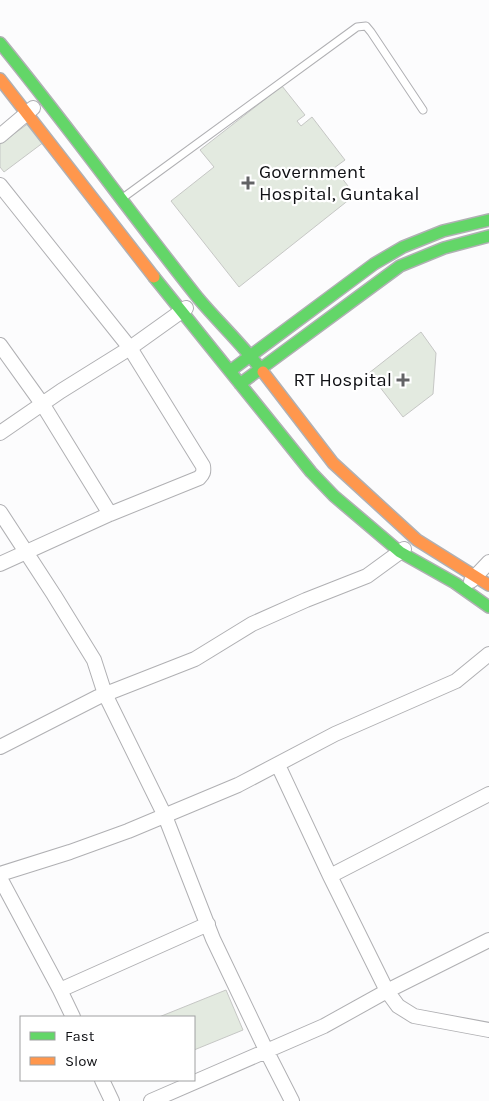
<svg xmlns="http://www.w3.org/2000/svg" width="489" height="1101" font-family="Karla,sans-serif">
<rect width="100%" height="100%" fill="#fcfcfd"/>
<path fill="#e3eae0" stroke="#c6c7c5" d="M282,86L305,115L297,121L301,126L312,117L345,160L334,168L355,195L239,287L171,201L214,167L200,150Z
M29,123L44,142L4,172L0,167V144Z
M421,332L436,353L433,394L403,417L369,373Z
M226,990L243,1030L194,1050V1017H159Z"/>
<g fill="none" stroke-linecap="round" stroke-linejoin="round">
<defs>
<path id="lane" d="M124,197L357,27L366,26L371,32L423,110"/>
<path id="street" d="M0,136L33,108
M0,185L130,348L203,466C204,472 203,474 199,478L110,514L0,564
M0,345L43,405L110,514
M0,433L61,391L130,348L186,308
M0,512L54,595L94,660L105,694L165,816L213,939L266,1050L292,1101
M471,581L489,562
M0,747L98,697L195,659L252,624L306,600L367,576L404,549
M278,765L330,876L387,991L398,1006L414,1016L489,1030
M0,874L70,852L128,831L238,785L335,734L456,681L489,654
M330,876L489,794
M0,878L60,990L73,1017
M60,990L208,924
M102,1080L112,1101
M151,1101L324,1026L387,991L489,940"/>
<path id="fast" d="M0,43C68,126 131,214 198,298C219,323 243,345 263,372
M154,277L311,472L334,496L400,552L455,583L489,607
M230,371L374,264L403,247L443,231L489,220
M240,384L400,266L444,248L489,236"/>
<path id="slow" d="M0,79L154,277
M263,372L333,463L417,540L489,585"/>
</defs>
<use href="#lane" stroke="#b0b0b3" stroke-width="9"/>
<use href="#street" stroke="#b0b0b3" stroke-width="16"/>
<use href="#fast" stroke="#b0b0b3" stroke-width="14"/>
<use href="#slow" stroke="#b0b0b3" stroke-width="14"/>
<use href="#lane" stroke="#fff" stroke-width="7"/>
<use href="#street" stroke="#fff" stroke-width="14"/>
<use href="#fast" stroke="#63d668" stroke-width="11"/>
<use href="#slow" stroke="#ff974d" stroke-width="11"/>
</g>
<g fill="#636366" stroke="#fff" stroke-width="2">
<path d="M245.5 175.5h5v5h5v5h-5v5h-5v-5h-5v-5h5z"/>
<path d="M400.5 372.5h5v5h5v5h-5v5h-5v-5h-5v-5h5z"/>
</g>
<g text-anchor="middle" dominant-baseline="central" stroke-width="4.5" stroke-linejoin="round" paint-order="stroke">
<g font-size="19" fill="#101115" stroke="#fff" text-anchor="start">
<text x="259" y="172">Government<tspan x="259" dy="22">Hospital, Guntakal</tspan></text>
<text x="392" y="380" text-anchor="end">RT Hospital</text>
</g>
</g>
<rect x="20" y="1016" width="175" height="65" fill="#ffffff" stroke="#9fa0a1"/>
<rect x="30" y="1032" width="25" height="8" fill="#63d668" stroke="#9fa0a1"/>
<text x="65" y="1041" font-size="15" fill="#101115">Fast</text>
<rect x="30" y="1057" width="25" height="8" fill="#ff974d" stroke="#9fa0a1"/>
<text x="65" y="1066" font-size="15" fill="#101115">Slow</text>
</svg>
